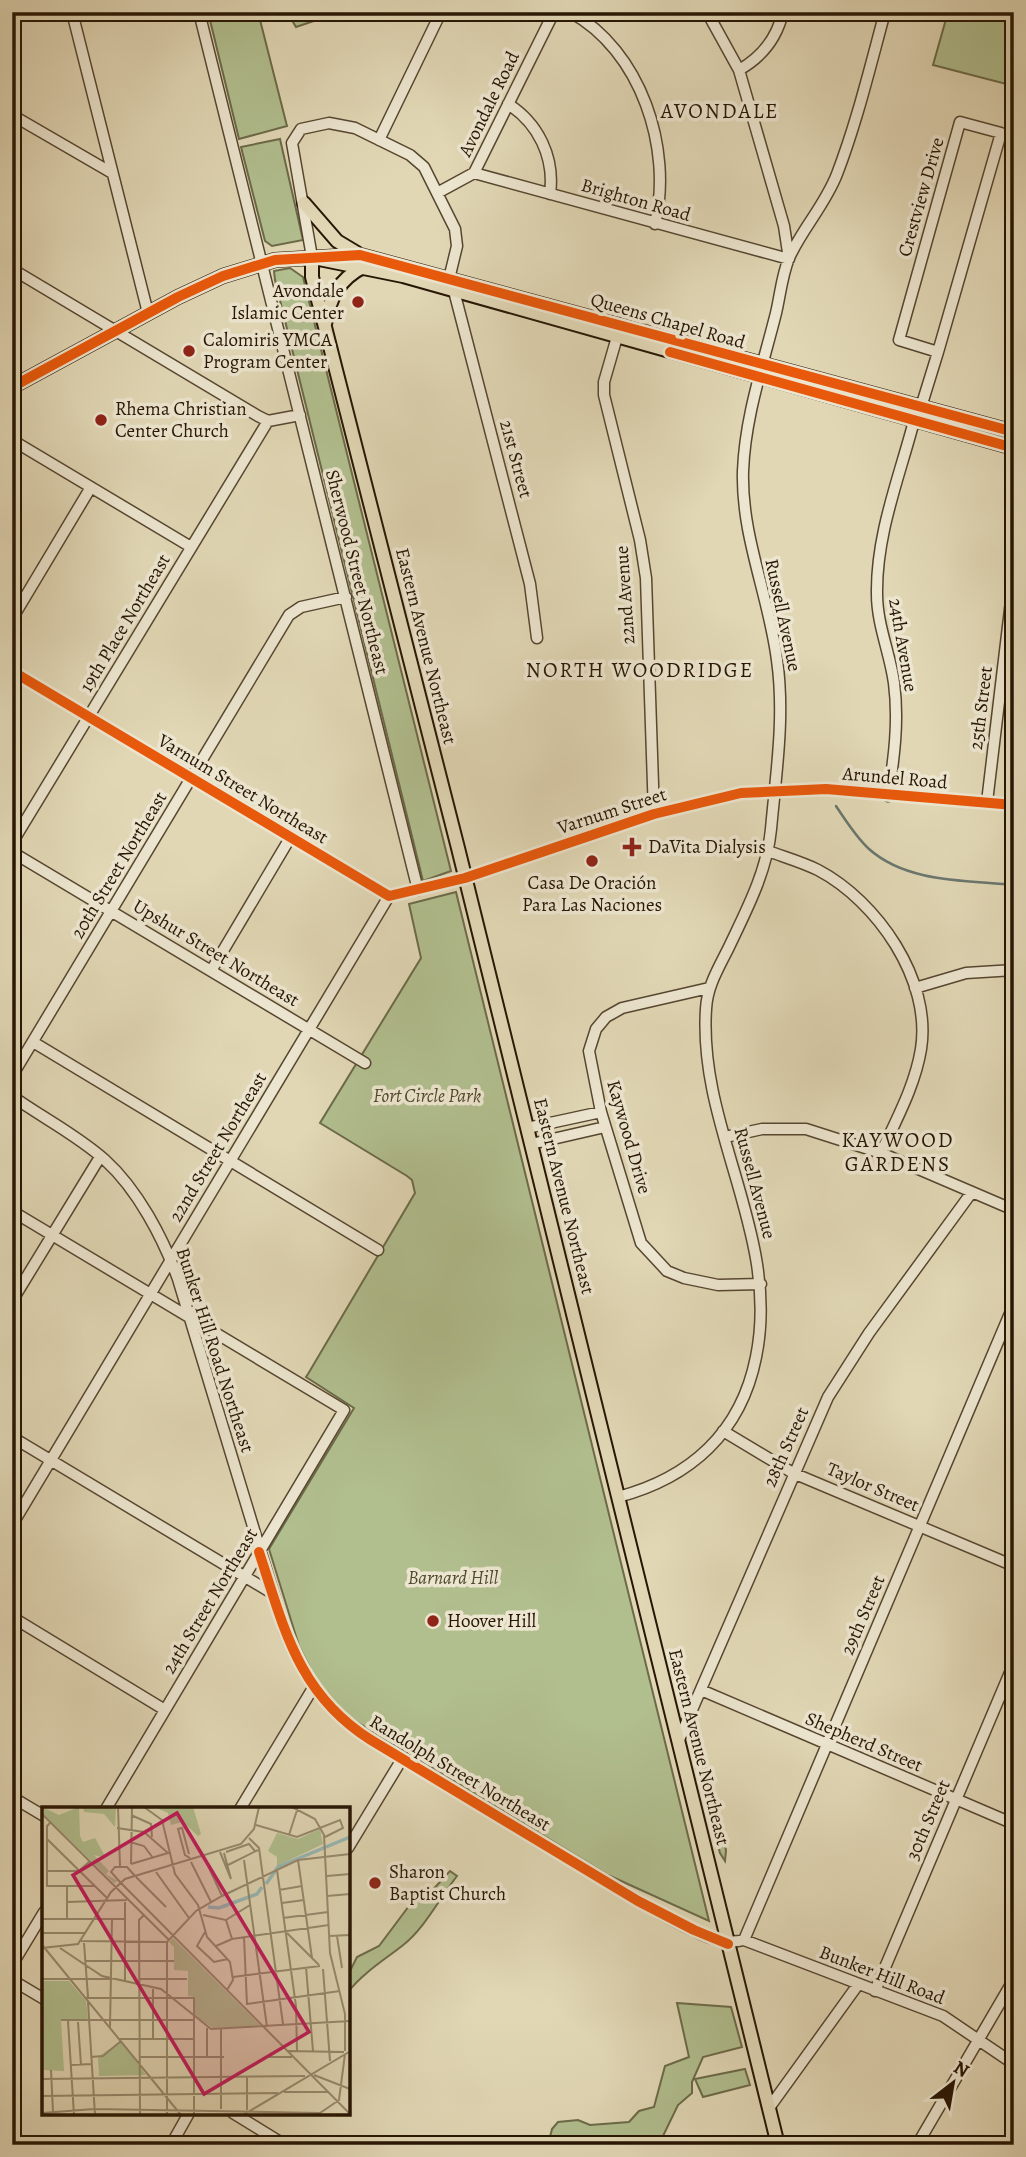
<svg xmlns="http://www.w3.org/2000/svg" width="1026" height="2157" font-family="Alegreya,serif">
<rect width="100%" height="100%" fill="#e1d7b5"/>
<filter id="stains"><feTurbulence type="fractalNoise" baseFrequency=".00286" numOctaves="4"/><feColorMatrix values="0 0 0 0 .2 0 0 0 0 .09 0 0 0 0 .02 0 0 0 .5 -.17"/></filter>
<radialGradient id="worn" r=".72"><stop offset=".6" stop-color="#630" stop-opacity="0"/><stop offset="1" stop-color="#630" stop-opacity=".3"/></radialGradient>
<path fill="#b1be8e" stroke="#6c6a49" stroke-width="2" d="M208,12H258L287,126L239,139Z
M287,12H322L320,19L296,27Z
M948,12H1014V86L933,65Z
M280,139L303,240L272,246L265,241L241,147Z
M290,268L303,277L451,871L423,881L275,280L274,271Z
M456,892L709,1921L608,1875L347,1716L317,1682L299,1646L269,1549L354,1408L306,1377L308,1374L415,1193L412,1180L407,1176L320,1123L421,958L409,904Z
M695,1727L726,1850L725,1861L720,1853L691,1741Z
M450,1871L457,1876C439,1899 425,1928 402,1946C384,1960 363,1973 348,1992V1975L357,1957L379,1946L409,1906L429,1894Z
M677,2003L731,2007L742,2047L703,2057L692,2082V2093L678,2105L663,2136L650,2137L643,2145H548L552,2129L558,2122L578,2120L590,2125L629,2122L639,2111L654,2107L665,2066L689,2057Z
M745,2069L750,2085L703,2097L695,2079Z"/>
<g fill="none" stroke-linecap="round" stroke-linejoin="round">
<path stroke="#6a776f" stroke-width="2.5" d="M836,806C846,821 856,837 869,849C907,883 966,880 1014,885"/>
<defs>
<path id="minor" d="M72,12L148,313
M199,12L418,890
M570,12C641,50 673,149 655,224
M739,70C762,57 777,38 783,12
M508,104C538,123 555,157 550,194
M12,115L112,173
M379,140L441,12
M474,173L789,259L784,226L739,70L707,12
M474,173L554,12
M439,192L474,173
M312,257L292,143L301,129L329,123L355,128L410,155L424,167L455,229L457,246L449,279
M12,269L258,416L268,421L300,415
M454,291L530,584L537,638
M617,337L604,382V395L640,540L646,578L654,814
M921,407L938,352L899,340L960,122L1001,133L938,352
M12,440L191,547
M12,619L91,487
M12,671L389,896L465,878L654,814L741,793L826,789L1014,805
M888,796C894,759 899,721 894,683C890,653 877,625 877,594C876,535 899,478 914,421
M987,802L1014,576
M12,843L268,421
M768,851C784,857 802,862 818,870C877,901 932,980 921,1049C915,1086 896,1120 881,1153
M12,852L365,1063
M211,971L290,838
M709,988L622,1008L606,1017L596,1029L589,1051L601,1112L641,1243L667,1271L684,1278L718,1285L761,1284
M915,988L966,973L1014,970
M33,1042L378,1250
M12,1076L289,615L301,607L346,597
M12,1096C43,1118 77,1135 105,1160C138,1190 163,1238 178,1279L285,1632C303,1678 329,1714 371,1740L661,1914C687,1927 715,1947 744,1940L943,2016L1014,2064
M527,1128L601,1112
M725,1137L762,1129H806L881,1153L1014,1210
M531,1144L605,1127
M12,1211L344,1410L106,1809
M12,1301L100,1157
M723,1431L793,1473L1014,1566
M12,1437L272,1593
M618,1497C690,1478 741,1433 756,1357C781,1236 698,1129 706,1009C707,987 718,969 728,949C746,911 767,872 771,829C776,773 785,717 777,660C769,596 741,536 743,471C745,417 763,365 776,313C780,296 782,275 789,258C802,229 825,205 837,174C857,122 870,67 885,12
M12,1525L389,896
M12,1617L165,1710
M701,1690L1014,1824
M678,1742L828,1397L869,1333L972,1192
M12,1797L44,1816
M240,1809L313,1688
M348,1848L402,1759
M744,1940L1014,1304
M12,1965L44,1912
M12,1980L44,1999
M875,1991L1014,1663
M769,2108L857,1986
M233,2113L285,2145
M171,2145L189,2113
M917,2145L1014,1979"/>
<path id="major" d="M304,203L337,241L357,253
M312,257V277L325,327L458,848L778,2145
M319,259L403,276L1014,448
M325,324C330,298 339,279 363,267
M12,387L178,297L223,276L275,260L360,255L1014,432"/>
</defs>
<use href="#minor" stroke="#564630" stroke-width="13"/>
<use href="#major" stroke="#271604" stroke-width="16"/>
<use href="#minor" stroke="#ece5cf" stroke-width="10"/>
<use href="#major" stroke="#e1d7b5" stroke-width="12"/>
<defs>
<path id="cycleway" d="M670,352L1014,448
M12,387L178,297L223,276L275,260L360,255L1014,432
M12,671L389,896L465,878L654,814L741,793L826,789L1014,805
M259,1552C284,1628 298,1694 371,1740L638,1901L694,1930L728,1944"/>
</defs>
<use href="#cycleway" stroke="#ece5cf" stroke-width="15"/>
<use href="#cycleway" stroke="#e8590c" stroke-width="10"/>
</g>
<g fill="#8f2418" stroke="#ece5cf" stroke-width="2.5">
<circle cx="358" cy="302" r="7"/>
<circle cx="189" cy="351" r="7"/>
<circle cx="101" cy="420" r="7"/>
<path d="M628.5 836.5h7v7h7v7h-7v7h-7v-7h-7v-7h7z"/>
<circle cx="592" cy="861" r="7"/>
<circle cx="433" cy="1621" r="7"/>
<circle cx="375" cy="1883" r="7"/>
</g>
<g text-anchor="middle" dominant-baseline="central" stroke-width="7" stroke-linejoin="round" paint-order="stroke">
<g font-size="19" fill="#271604" stroke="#ece5cf">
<text transform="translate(489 104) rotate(-64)">Avondale Road</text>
<text transform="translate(921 197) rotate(-74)">Crestview Drive</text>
<text transform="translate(636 200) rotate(16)">Brighton Road</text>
<text transform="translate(668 321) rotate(16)">Queens Chapel Road</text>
<text transform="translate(516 459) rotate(75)">21st Street</text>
<text transform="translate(357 572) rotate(76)">Sherwood Street Northeast</text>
<text transform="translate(625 595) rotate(-94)">22nd Avenue</text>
<text transform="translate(783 615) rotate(78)">Russell Avenue</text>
<text transform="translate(125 623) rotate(-59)">19th Place Northeast</text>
<text transform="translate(903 645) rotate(80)">24th Avenue</text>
<text transform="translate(426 646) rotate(76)">Eastern Avenue Northeast</text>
<text transform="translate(981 708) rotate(-83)">25th Street</text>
<text transform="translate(895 778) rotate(5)">Arundel Road</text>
<text transform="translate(243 789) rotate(31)">Varnum Street Northeast</text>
<text transform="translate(612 811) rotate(-18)">Varnum Street</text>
<text transform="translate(119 865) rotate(-59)">20th Street Northeast</text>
<text transform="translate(216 953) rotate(31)">Upshur Street Northeast</text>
<text transform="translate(629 1137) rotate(74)">Kaywood Drive</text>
<text transform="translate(218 1147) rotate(-59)">22nd Street Northeast</text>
<text transform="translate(755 1183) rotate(75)">Russell Avenue</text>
<text transform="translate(564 1196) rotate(76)">Eastern Avenue Northeast</text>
<text transform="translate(215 1350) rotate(72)">Bunker Hill Road Northeast</text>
<text transform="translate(786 1447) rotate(-66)">28th Street</text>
<text transform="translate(873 1487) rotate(23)">Taylor Street</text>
<text transform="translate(210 1601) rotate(-59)">24th Street Northeast</text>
<text transform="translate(863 1615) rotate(-67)">29th Street</text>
<text transform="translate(864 1742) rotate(23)">Shepherd Street</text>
<text transform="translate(699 1747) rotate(76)">Eastern Avenue Northeast</text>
<text transform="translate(460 1773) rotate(31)">Randolph Street Northeast</text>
<text transform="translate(928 1820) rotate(-67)">30th Street</text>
<text transform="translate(882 1975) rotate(21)">Bunker Hill Road</text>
</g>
<g font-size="19" fill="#271604" stroke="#ece5cf" text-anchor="start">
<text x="344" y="291" text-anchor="end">Avondale<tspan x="344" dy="22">Islamic Center</tspan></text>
<text x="203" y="340">Calomiris YMCA<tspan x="203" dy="22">Program Center</tspan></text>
<text x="115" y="409">Rhema Christian<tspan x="115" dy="22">Center Church</tspan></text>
<text x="648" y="847">DaVita Dialysis</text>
<text x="592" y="883" text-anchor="middle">Casa De Oración<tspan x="592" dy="22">Para Las Naciones</tspan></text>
<text x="447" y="1621">Hoover Hill</text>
<text x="389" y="1872">Sharon<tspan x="389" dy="22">Baptist Church</tspan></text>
</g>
<g font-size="19" font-style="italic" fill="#50482d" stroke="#ece5cf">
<text x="427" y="1096">Fort Circle Park</text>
<text x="453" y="1578">Barnard Hill</text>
</g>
<g font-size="21" letter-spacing="2" fill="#271604" stroke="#ece5cf">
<text x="720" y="111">AVONDALE</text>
<text x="640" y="670">NORTH WOODRIDGE</text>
<text x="898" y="1140">KAYWOOD<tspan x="898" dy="24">GARDENS</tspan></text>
</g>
</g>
<g transform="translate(42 1807)">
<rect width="308" height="308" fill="#e1d7b5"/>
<path d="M0,0L17,8L37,0L38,29L41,35L53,31L64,51L52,48L67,64L64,67L76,74L72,76L0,6ZM41,0H74L73,20L62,7L42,5ZM113,0H151L159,27L156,29L141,15L129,18L126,6ZM278,22L281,37L235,59V50L226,44L235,26L256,32ZM131,131L220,220L171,221L152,209V190L146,189V164L132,163V140L127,135ZM0,174H27L44,194L46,213H19L22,264L0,263ZM79,234L104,268L57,269L56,250Z" fill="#b1be8e"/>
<path fill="none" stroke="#97b8b6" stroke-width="3.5" d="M224,77L236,60L308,30M166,100L177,101L215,87L220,80"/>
<path fill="none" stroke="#978a6e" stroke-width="2" d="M76,0L78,59M102,0L120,13L133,67L156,98L165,130L188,155L191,173L185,183M250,0L273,12L282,28L288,146L303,207V244M0,7L127,133M89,8L109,17L110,30M9,15L5,19V79H52M214,18L255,30L298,13L301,21L283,30M75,21L102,25L126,46L89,57M247,28L256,0M207,31L217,41L241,217M5,32L65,91M88,35L102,39L111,51M178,45L189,72L182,46M184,45L207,37L213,44M147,47L140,21L136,22L143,48L148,51M162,50L180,89M202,53L225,220M256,53L270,151M149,55L169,95M89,57L90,0M184,59L216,43M235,63L254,199L255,244M5,64H37L48,54M114,65L147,111M285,69L308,67M94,70L124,100M78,75L69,65L73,60H85L93,69M78,75L308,307M237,83L260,79M285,89L308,87M25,95L85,93M240,96L262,93M161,108L184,113L190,132M241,111L286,105M0,112H83M25,112V79M184,113L208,98M163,125L155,139L172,155L186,152M0,126H43M245,126L277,158M287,129L308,128M295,129L300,161M202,130L205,198M39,134L125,135L154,104L180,89L256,53L308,47M125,135V308M42,136L46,190M1,139L139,308M174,139L190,132L287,118M0,141L36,137L69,85L83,72L199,37L212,22L217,0M18,141L60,169L119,182L169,222L308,214M43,154H132M264,160L271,244M281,162L288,254M191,170L278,159M0,172H68M97,172H145M83,175V95M43,191H152V308M46,195L53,308M205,197L298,184M19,213H153M26,214L32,308M36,215L39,258M68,221L70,112M179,222V302M77,232H152M111,232V180M246,244L302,245M49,250L61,249L79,234M98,250H182M165,250V221M227,250H250M29,258L50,257M9,263L11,305M272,268L308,282M205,269V303M0,272L263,269M242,285H287M0,289L236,286M52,302L278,306L297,293L303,247M0,306L52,302M98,308L97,113L102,108M201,308L307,245"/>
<path fill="#c2185b" fill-opacity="0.15" stroke="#c2185b" stroke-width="3.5" d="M135,6L267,225L162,287L31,68Z"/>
<rect width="308" height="308" fill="none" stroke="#271604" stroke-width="3.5"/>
</g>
<rect width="1026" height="2157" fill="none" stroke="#e1d7b5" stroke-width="42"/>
<rect x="14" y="14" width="998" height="2129" fill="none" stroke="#271604" stroke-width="3.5"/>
<rect x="21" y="21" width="984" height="2115" fill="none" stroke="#271604" stroke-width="2"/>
<g transform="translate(953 2083) rotate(31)" stroke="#ece5cf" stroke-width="5" paint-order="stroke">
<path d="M0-5L12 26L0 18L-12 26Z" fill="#271604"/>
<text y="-10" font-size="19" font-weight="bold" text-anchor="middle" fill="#271604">N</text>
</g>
<rect width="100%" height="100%" filter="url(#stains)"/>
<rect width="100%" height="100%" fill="url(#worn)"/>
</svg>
